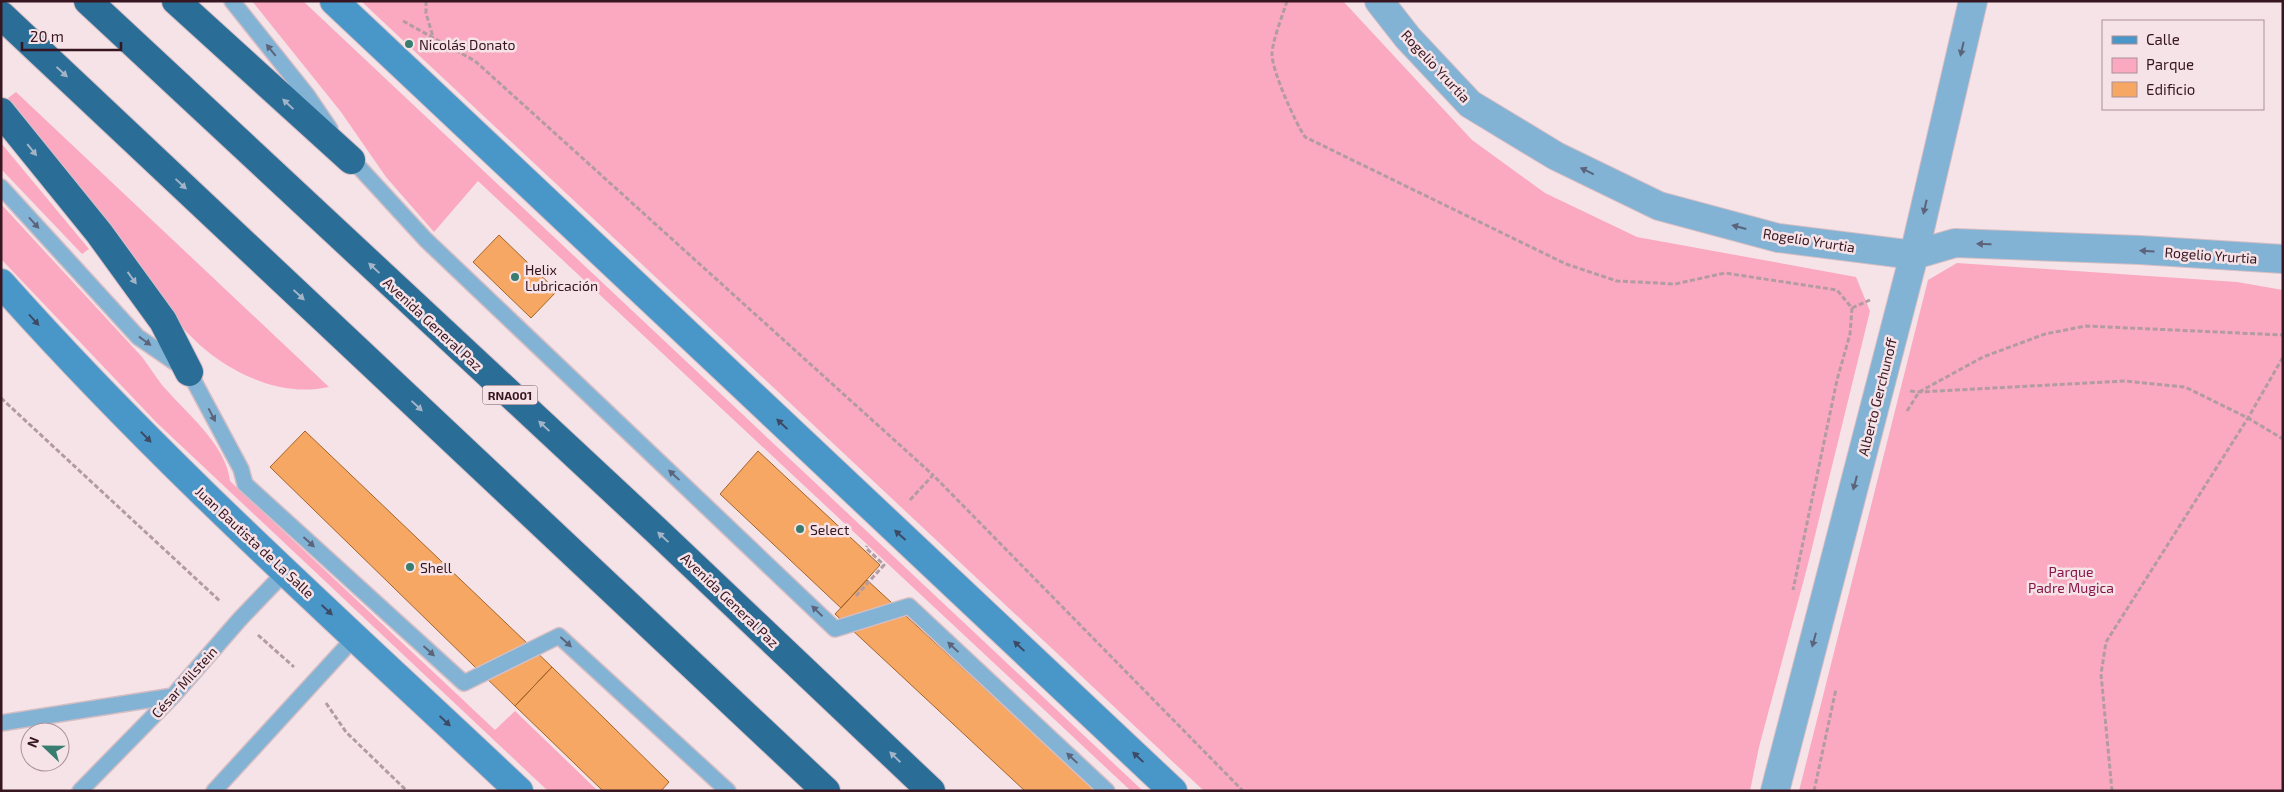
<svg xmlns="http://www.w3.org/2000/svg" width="2284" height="792" font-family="'Exo 2',sans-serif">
<rect width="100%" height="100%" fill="#f6e3e7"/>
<path fill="#faa9c1" d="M252,1H303L1143,791H1131L478,181L434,232L386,177L341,112Z
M361,1H1343L1472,140L1545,193L1637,237L1856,277L1870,311L1808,564L1759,747L1750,791H1204Z
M16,92L329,387C287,396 246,380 212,355C179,330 151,288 126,255C87,203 47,151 8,98Z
M1,144V143L89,249L82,254L1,169Z
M1,204L142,357C149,366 155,376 162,385C185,412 226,444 230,481L495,730L515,711L598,791H548L157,423L1,259Z
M1957,263L2237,282L2283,290V791H1799L1928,280Z"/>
<path fill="#f6a763" stroke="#a3642a" d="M499,235L557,291L531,318L473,262Z
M305,431L552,667L515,706L270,467Z
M758,451L880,565L841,608L720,494Z
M867,580L1096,791H1025L835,614Z
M552,667L669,782L661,791H603L515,706Z"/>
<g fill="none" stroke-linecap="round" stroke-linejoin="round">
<defs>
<path id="lane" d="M232,1L307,95L330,129
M347,154L426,240L835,629L909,606L1107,791
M1,187L138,337L189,372L241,469L245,484L464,683L559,636L728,791
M1,723L173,696
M80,791L173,696L240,619L286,571
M214,791L356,636"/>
<path id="street" d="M1379,1L1408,38L1470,104L1556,156L1659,206L1778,238L1914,255L1955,243L2140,250L2283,259
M1775,791L1914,255L1973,1"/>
<path id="secondary" d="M334,1L1173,791
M1,283C162,464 343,625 519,791"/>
<path id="highway" d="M88,1L657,531L931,791
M176,1L351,160
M1,15L826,791
M1,112L99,233L163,321L189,372"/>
</defs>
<use href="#lane" stroke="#d4bec4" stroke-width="18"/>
<use href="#street" stroke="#d4bec4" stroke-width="30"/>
<use href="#secondary" stroke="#d4bec4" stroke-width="30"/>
<use href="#highway" stroke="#d4bec4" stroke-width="30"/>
<path stroke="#b39ba2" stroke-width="3" stroke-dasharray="5 2.5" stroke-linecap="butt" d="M426,1V13L433,37
M1287,1C1283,14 1272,42 1272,54C1272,71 1295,122 1305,137L1566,264L1617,281L1675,284L1725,273L1837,290L1852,308L1850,334L1837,380L1793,590
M403,21L475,61L933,475
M1852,308L1870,300
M1910,391L1919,392L2125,381L2185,387L2248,418L2283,439
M1,398L221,602
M1907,411L1919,392L1983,357L2045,334L2086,326L2283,335
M910,500L933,475L1243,791
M856,596L884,565L866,548L867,546
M258,635L294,667
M326,703L346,732L407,791
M1814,791L1836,689
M2112,791L2101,674L2106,642L2248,418L2283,357"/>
<use href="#lane" stroke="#82b2d4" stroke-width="15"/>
<use href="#street" stroke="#82b2d4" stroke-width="28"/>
<use href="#secondary" stroke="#4996c8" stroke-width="28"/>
<use href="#highway" stroke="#2a6d97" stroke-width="28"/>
</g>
<defs><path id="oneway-solid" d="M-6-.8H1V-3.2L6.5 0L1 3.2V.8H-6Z" transform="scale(1.25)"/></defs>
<g fill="#5c647b">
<use href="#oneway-solid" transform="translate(1962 49) rotate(103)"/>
<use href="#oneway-solid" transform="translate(271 50) rotate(-129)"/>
<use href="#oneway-solid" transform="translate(1587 171) rotate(-154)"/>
<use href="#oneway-solid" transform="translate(1925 207) rotate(103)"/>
<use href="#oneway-solid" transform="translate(34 223) rotate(48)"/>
<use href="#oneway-solid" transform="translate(1739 227) rotate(-165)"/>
<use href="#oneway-solid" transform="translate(1984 244) rotate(-178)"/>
<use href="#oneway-solid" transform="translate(2147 251) rotate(-177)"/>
<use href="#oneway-solid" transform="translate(145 341) rotate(36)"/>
<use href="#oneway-solid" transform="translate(212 415) rotate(62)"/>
<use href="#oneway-solid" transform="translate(674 475) rotate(-137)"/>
<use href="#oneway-solid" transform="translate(1855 483) rotate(105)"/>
<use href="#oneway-solid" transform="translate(309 542) rotate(42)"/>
<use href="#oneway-solid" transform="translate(817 611) rotate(-136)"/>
<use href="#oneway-solid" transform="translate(1814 640) rotate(105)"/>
<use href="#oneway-solid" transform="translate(566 642) rotate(42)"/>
<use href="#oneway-solid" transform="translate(953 647) rotate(-137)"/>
<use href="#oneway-solid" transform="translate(429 651) rotate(42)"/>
<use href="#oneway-solid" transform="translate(1072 758) rotate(-137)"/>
</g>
<g fill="#a4b4c7">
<use href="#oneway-solid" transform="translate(62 72) rotate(43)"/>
<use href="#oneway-solid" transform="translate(288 104) rotate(-137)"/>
<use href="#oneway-solid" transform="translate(32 150) rotate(51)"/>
<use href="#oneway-solid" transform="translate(181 184) rotate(43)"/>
<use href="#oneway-solid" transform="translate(374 268) rotate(-137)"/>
<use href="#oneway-solid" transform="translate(132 278) rotate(54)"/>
<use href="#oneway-solid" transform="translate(299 295) rotate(43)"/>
<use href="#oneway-solid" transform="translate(417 406) rotate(43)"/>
<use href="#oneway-solid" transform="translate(544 426) rotate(-137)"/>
<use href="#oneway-solid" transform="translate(663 537) rotate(-137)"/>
<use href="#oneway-solid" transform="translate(895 757) rotate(-136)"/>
</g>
<g fill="#3e4964">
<use href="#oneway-solid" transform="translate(34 320) rotate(48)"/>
<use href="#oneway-solid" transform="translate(782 424) rotate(-137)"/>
<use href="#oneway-solid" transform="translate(146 437) rotate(46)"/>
<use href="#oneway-solid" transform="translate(900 535) rotate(-138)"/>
<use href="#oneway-solid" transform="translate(327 610) rotate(43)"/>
<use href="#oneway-solid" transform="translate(1019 646) rotate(-137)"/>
<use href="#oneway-solid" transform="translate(445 721) rotate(43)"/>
<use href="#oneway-solid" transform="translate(1138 757) rotate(-137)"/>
</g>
<g fill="#387d70" stroke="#f6e3e7" stroke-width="2">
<circle cx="409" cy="44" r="5"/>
<circle cx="515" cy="277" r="5"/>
<circle cx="800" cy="529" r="5"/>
<circle cx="410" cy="567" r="5"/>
</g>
<g text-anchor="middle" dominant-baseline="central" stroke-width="5" stroke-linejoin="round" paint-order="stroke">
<rect fill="#f6e3e7" stroke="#70545d" stroke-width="1" x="482.5" y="385.5" width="55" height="19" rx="4"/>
<g font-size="12" font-weight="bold" fill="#371622">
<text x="510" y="395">RNA001</text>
</g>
<g font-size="14" fill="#371622" stroke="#f6e3e7" text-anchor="start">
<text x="419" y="44">Nicolás Donato</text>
<text x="525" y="269">Helix<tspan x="525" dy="16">Lubricación</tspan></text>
<text x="810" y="529">Select</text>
<text x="420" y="567">Shell</text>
</g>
<g font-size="14" fill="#371622" stroke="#f6e3e7">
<text transform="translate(1436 66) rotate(47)">Rogelio Yrurtia</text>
<text transform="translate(1809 240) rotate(9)">Rogelio Yrurtia</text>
<text transform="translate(2211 255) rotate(4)">Rogelio Yrurtia</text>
<text transform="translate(433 324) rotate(43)">Avenida General Paz</text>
<text transform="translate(1877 397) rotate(-76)">Alberto Gerchunoff</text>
<text transform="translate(255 542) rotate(43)">Juan Bautista de La Salle</text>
<text transform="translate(730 600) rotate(44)">Avenida General Paz</text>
<text transform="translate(184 682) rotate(-48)">César Milstein</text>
</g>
<g font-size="14" fill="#861648" stroke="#f6e3e7">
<text x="2071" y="571">Parque<tspan x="2071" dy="16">Padre Mugica</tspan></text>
</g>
</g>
<rect width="2284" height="792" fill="none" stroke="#371622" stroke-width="5"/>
<rect x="2102" y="20" width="162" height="90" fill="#f6e3e7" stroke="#aa9198"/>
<rect x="2112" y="36" width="25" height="8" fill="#4996c8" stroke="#aa9198"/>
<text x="2146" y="45" font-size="15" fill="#371622">Calle</text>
<rect x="2112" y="58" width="25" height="15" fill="#faa9c1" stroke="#aa9198"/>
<text x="2146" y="70" font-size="15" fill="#371622">Parque</text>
<rect x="2112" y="82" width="25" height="15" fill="#f6a763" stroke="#aa9198"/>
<text x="2146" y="95" font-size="15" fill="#371622">Edificio</text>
<g transform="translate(45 747) rotate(292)"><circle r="24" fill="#f6e3e7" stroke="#aa9198"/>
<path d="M0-4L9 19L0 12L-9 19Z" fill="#387d70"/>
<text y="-8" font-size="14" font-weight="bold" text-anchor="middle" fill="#371622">N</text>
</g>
<path d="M22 42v8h99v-8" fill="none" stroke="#371622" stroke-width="2.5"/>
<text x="30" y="42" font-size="15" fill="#371622" stroke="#f6e3e7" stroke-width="4" paint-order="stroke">20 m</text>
</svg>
